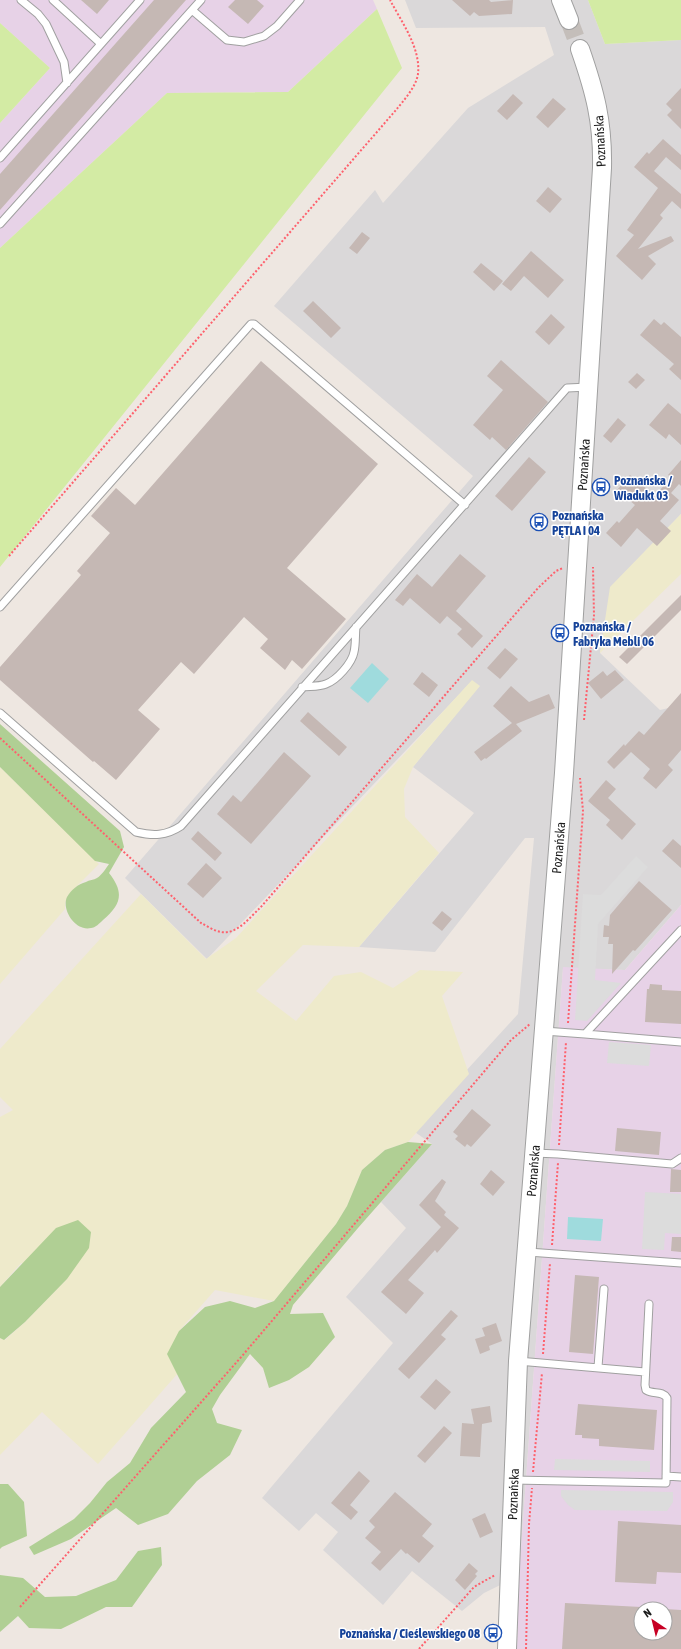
<svg xmlns="http://www.w3.org/2000/svg" width="681" height="1649" font-family="'Asap Condensed',sans-serif">
<rect width="100%" height="100%" fill="#eee7e1"/>
<path fill="#dad8d9" d="M405,0H588L605,44L681,40V514L611,587L600,653L660,710L681,705V905L625,970L563,968L519,1576L484,1593L462,1611L412,1571L383,1605L323,1550L338,1532L316,1513L299,1531L262,1498L393,1343L346,1297L406,1228L381,1202L432,1144L412,1130L518,1014L534,838H525L435,952L359,947L474,813L413,767L479,686L472,681L207,959L125,878L473,476L274,306L375,190L383,203L468,108L554,55L545,27L416,28Z"/>
<path fill="#e7d2e7" fill-rule="evenodd" d="M0,0H373L377,9L288,92L167,93L0,248V123L50,68L0,23Z
M681,905V1649H517L519,1576L563,967L625,970ZM641,1609H665V1633H641Z"/>
<path fill="#eeeacb" d="M681,514V574L600,653L610,587Z
M472,680L480,686L413,767L404,789L405,817L439,853L359,947L303,945L256,991L296,1021L334,976L361,972L393,988L420,970L463,972L442,996L469,1074L408,1142L385,1150L362,1170L347,1206L336,1224L274,1301L215,1290L179,1331L194,1355L98,1464L42,1412L0,1455V1338L5,1340L25,1322L67,1279L21,1263L0,1287V1117L13,1110L0,1097V1049L141,894L206,959L236,938Z
M0,767L99,864L68,895L65,903V909L0,984Z"/>
<path fill="#d3eba4" d="M588,0H681V40L605,44Z
M377,9L402,68L0,567V248L167,93L288,92Z
M0,23L50,68L0,123Z"/>
<path fill="#b0cf94" d="M0,724L120,831L124,847L109,873C124,892 122,904 103,920C100,923 95,928 91,928C76,932 61,910 67,897C71,890 78,884 86,882C89,880 94,880 97,878C102,875 106,868 109,864L95,861L0,767Z
M408,1142L432,1144L358,1228L293,1305L290,1314L323,1313L335,1337L309,1367L289,1380L269,1388L263,1368L250,1354L220,1395L212,1409L217,1423L242,1430L230,1455L197,1481L168,1514L138,1525L116,1508L71,1539L34,1555L29,1547L74,1519L90,1503L107,1482L130,1463L151,1428L186,1392L167,1354L179,1331L205,1307L230,1301L255,1308L274,1301L336,1224L347,1206L362,1170L385,1150Z
M78,1220L91,1232L89,1248L67,1279L25,1322L4,1340L0,1338V1287L56,1228Z
M0,1484H8L24,1502L27,1536L2,1547L0,1549Z
M161,1547L162,1565L132,1607H106L61,1629L29,1628L18,1616L0,1632V1575L23,1578L45,1597L76,1596L116,1580L138,1551Z"/>
<path fill="#dcdcdc" d="M636,856L648,867L598,924L595,980L621,983L587,1021L575,1020L583,894L601,895Z
M609,1042L651,1045L649,1066L607,1063Z
M645,1192L681,1194V1234L665,1233L664,1250L642,1249Z
M555,1459L650,1461V1472L554,1470Z
M561,1490L673,1492V1502L667,1511L575,1510L568,1505L561,1496Z"/>
<path fill="#9fdbdd" d="M372,663L389,679L368,703L350,688Z
M568,1217L603,1219L601,1241L567,1239Z"/>
<path fill="#c5b8b4" d="M81,0H109L97,14Z
M154,0H186L0,210V174Z
M235,0H257L264,6L248,24L228,7Z
M452,0H489L491,2L513,0L512,14L479,16L474,12L470,16Z
M681,88V129L667,115L672,110L666,104Z
M513,94L523,103L507,120L497,111Z
M553,98L566,109L548,128L536,117Z
M663,139L681,155V170L666,157L654,171L681,194V209L672,201L660,215L663,218L638,249L671,236L674,241L648,256L656,264L642,280L616,256L634,235L627,230L658,188L634,167L647,152L649,154Z
M548,187L562,199L550,213L536,201Z
M362,232L370,238L357,254L349,248Z
M531,251L564,280L548,298L524,276L511,291L502,284Z
M481,263L503,281L494,291L473,272Z
M313,301L341,328L331,338L303,311Z
M551,314L565,327L549,345L535,332Z
M654,319L661,325L664,322L681,337V380L669,369L674,364L640,335Z
M501,360L548,402L506,450L492,437L490,440L473,425L503,390L487,376Z
M261,361L378,464L287,568L346,619L302,669L292,660L285,670L260,648L268,639L244,617L194,674L181,662L138,710L160,729L116,780L94,761L93,762L0,680V667L81,575L77,571L110,533L91,516L116,488L135,505Z
M637,373L645,380L636,389L628,382Z
M668,403L681,414V445L669,434L666,439L649,425Z
M618,418L626,425L611,443L603,436Z
M529,457L546,472L512,511L495,496Z
M681,460V486L679,484L671,493L679,500L660,521L671,531L657,546L637,528L621,547L606,533L617,521L619,523L635,505L617,490L630,475L655,496L671,477L668,475Z
M460,554L486,576L456,611L483,636L472,648L457,634L462,629L447,616L440,624L410,598L403,606L395,600L417,574L432,587Z
M681,595V610L627,664L619,657Z
M505,648L518,659L500,679L487,668Z
M615,670L624,680L601,699L588,683L603,671L607,676Z
M422,672L438,685L429,697L413,684Z
M511,686L529,702L549,694L555,708L516,724L522,731L486,759L485,758L481,761L474,752L512,723L493,706Z
M681,693V750L668,765L673,770L656,789L643,778L650,769L631,752L614,769L607,762L624,744L625,746L639,731L644,735Z
M308,712L347,747L339,756L300,721Z
M284,752L311,776L251,844L217,814L233,795L241,802Z
M606,780L616,789L608,798L636,824L622,840L606,825L610,820L588,801Z
M198,831L222,853L215,861L191,839Z
M673,839L681,846V868L662,851Z
M206,863L222,878L203,898L187,884Z
M639,881L672,910L635,951L633,950L612,974L613,944H608L609,937H603L604,925L609,926L610,915Z
M442,911L452,919L442,931L432,923Z
M650,984L662,985V990L681,991V1024L645,1022L647,989H649Z
M472,1109L491,1125L471,1147L467,1144L465,1147L455,1139L458,1136L453,1132Z
M617,1128L661,1132L659,1155L615,1151Z
M671,1169L681,1170V1192H670Z
M491,1170L505,1182L493,1196L480,1184Z
M442,1179L446,1182L435,1201L446,1212L444,1215L459,1228L437,1253L435,1250L408,1280L424,1293L406,1314L381,1292L441,1227L419,1205Z
M672,1237H681V1252L671,1251Z
M575,1275L599,1277L593,1354L569,1352Z
M451,1310L458,1316L441,1335L446,1339L409,1379L398,1369Z
M496,1323L502,1341L489,1346L490,1350L480,1354L475,1339L485,1336L482,1328Z
M436,1379L451,1392L435,1410L420,1397Z
M578,1404L657,1410L654,1450L599,1446V1439L582,1438V1435H575Z
M490,1406L492,1422L482,1424L480,1457L460,1456L462,1423L474,1424L471,1409Z
M444,1426L452,1433L425,1463L417,1456Z
M359,1471L370,1481L350,1505L358,1512L351,1520L331,1503Z
M395,1492L432,1524L422,1536L434,1546L419,1563L407,1553L406,1554L401,1549L380,1571L371,1563L381,1552L365,1538L375,1527L369,1521Z
M485,1513L493,1532L480,1538L472,1519Z
M618,1521L681,1525V1573L657,1572L656,1584L615,1582Z
M469,1563L478,1571L475,1574L477,1576L465,1590L455,1580Z
M565,1603L641,1607V1633H665V1609L681,1610V1649H562Z"/>
<g fill="none" stroke-linecap="round" stroke-linejoin="round">
<path stroke="#c4beba" stroke-width="18" stroke-dasharray="18 9" stroke-linecap="butt" d="M569,20L580,49"/>
<defs>
<path id="service" d="M21,0L38,14L46,24L64,62L67,83
M53,0L101,44
M192,10L227,40L244,42L264,36L277,26L300,0
M0,158L140,0
M0,224L201,0
M0,607L251,324H254L465,505
M302,687C310,686 319,687 326,684C337,680 352,663 354,652C356,644 355,635 356,627
M0,713L136,832C153,836 166,836 181,826L567,388L589,387
M544,1031L585,1034L681,930
M585,1034L681,1042
M534,1153L558,1154L672,1164L681,1158
M528,1252L681,1263
M518,1361L645,1372
M598,1367L604,1289
M666,1476L681,1477
M513,1480L666,1483L667,1398C662,1390 653,1395 646,1390L645,1385L649,1304"/>
<g id="tertiary">
<path d="M561,0L569,20"/>
<path id="s1" d="M507,1649L518,1361L564,773L602,168C603,122 595,92 580,49"/>
</g>
</defs>
<use href="#service" stroke="#a0a0a0" stroke-width="9"/>
<use href="#tertiary" stroke="#a0a0a0" stroke-width="20"/>
<path stroke="#fe616d" stroke-width="2" stroke-dasharray="2 2" stroke-linecap="butt" d="M9,556L396,110C404,100 416,87 418,74C421,48 401,21 390,0
M584,720L594,615L593,567
M0,738L201,923C207,926 214,931 221,932C237,935 250,917 260,908L538,588L556,571L563,568
M568,1023L583,811L580,778
M559,1145L566,1042
M552,1245L558,1163
M543,1354L550,1263
M533,1472L542,1373
M20,1607L242,1356L511,1040L530,1024
M419,1649L474,1587L495,1575
M526,1649L529,1524L532,1488"/>
<use href="#service" stroke="#fff" stroke-width="7"/>
<use href="#tertiary" stroke="#fff" stroke-width="18"/>
</g>
<defs>
<symbol id="bus-ring" viewBox="-11 -11 22 22"><circle r="9.5" fill="#fff" stroke="#1a4fb4" stroke-width="1.5"/><path d="M-5-6H5V4H4V6H2V4H-2V6H-4V4H-5ZM-3.5-4V0h7V-4ZM-3.5 1.2v1.5H-2V1.2ZM2 1.2v1.5H3.5V1.2Z" fill="#1a4fb4"/></symbol>
</defs>
<g fill-rule="evenodd">
<use href="#bus-ring" x="591" y="477" width="20" height="20"/>
<use href="#bus-ring" x="529" y="512" width="20" height="20"/>
<use href="#bus-ring" x="550" y="623" width="20" height="20"/>
<use href="#bus-ring" x="483" y="1623" width="20" height="20"/>
</g>
<g text-anchor="middle" dominant-baseline="central" stroke-width="3" stroke-linejoin="round" paint-order="stroke">
<g font-size="13" fill="#1c1c1c" stroke="#fff">
<text transform="translate(600 141) rotate(-93)">Poznańska</text>
<text stroke="none"><textPath href="#s1" startOffset="1187">Poznańska</textPath></text>
<text stroke="none"><textPath href="#s1" startOffset="803">Poznańska</textPath></text>
<text stroke="none"><textPath href="#s1" startOffset="479">Poznańska</textPath></text>
<text stroke="none"><textPath href="#s1" startOffset="155">Poznańska</textPath></text>
</g>
<g font-size="13" font-weight="bold" fill="#164399" stroke="#fff" text-anchor="start">
<text x="614" y="480">Poznańska /<tspan x="614" dy="15">Wiadukt 03</tspan></text>
<text x="552" y="515">Poznańska<tspan x="552" dy="15">PĘTLA I 04</tspan></text>
<text x="573" y="626">Poznańska /<tspan x="573" dy="15">Fabryka Mebli 06</tspan></text>
<text x="480" y="1633" text-anchor="end">Poznańska / Cieślewskiego 08</text>
</g>
</g>
<g transform="translate(653 1621) rotate(325)"><circle r="19" fill="#ffffff" stroke="#a4a4a4"/>
<path d="M0-3L7 15L0 10L-7 15Z" fill="#c70024"/>
<text y="-6" font-size="11" font-weight="bold" text-anchor="middle" fill="#1c1c1c">N</text>
</g>
</svg>
